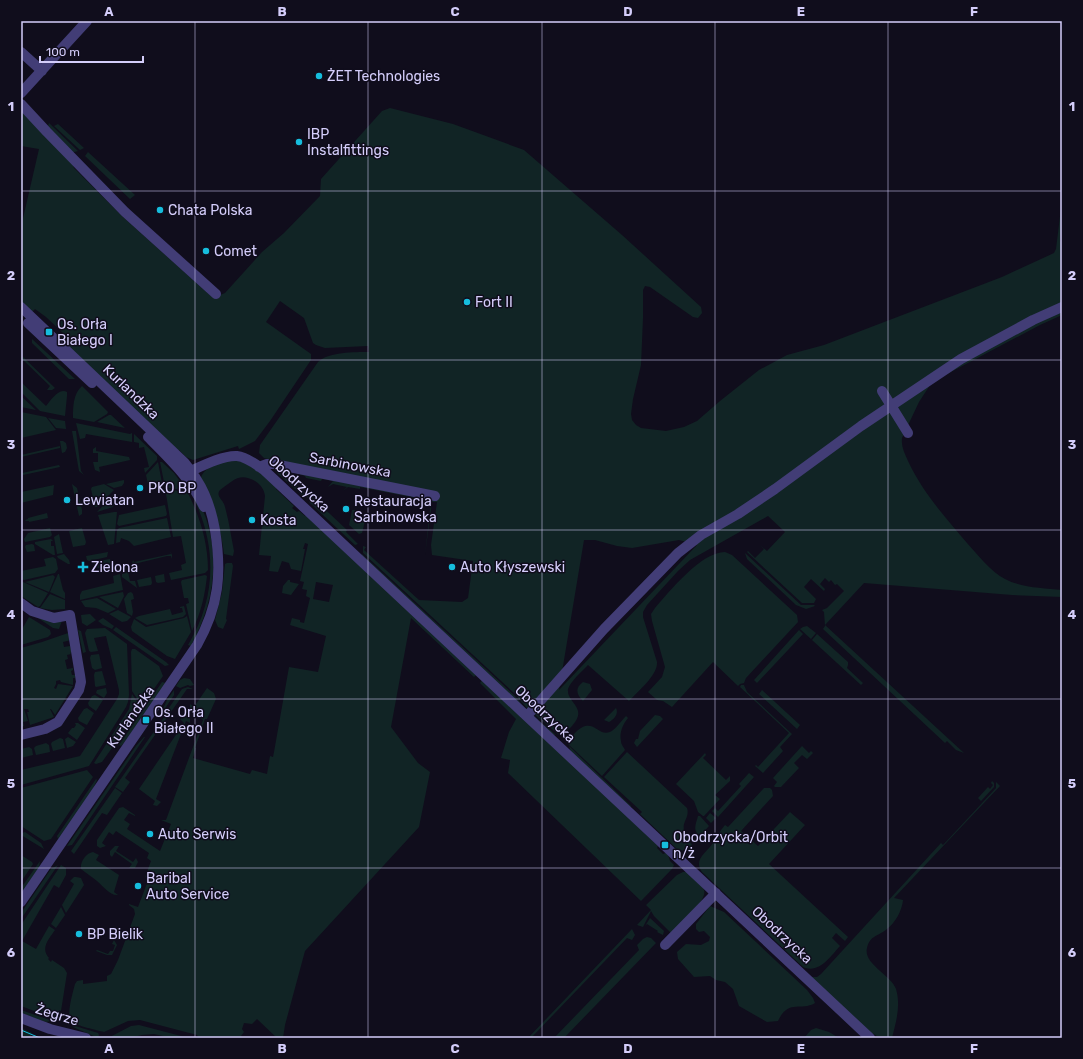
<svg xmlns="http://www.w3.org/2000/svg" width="1083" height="1059" font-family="Rubik,sans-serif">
<rect width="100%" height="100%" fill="#100d1c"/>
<path fill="#112425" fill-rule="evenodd" d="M21,108L72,163L74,168L123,217L211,296L215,297L225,293L262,252L284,233L320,196L321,179L382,111L390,108L453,124L524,150L622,235L701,307L702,313L698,318L693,317L650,287L645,286L643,290V318L641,365L633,399L631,414L632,420L636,425L641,428L666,431L684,427L697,421L720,401L759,370L787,355L824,345L1002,277L1054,253L1056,249L1062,200V225L1060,242L1062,240V315L1040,325L932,382L919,402L902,438C901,447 905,454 908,461C923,493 945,517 967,543C978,555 990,571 1005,579C1022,588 1043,588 1062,590V597L1012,595L864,583L825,625L964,753L956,750L947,741L945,743L823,629L825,626L824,612L822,610L827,608L844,591L837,584L835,585L831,580L829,582L825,578L820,584L825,589L824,591L811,579L804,587L816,599L814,603H802L747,552L748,551L755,558L764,549L760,545L767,551L785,532L768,516L690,560L678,571L647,605L643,612V617L657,662C658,675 638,691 629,701L588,665C583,670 570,682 568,689C566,703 589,707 572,726C568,730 565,733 559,735L526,707L515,694L363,553V546L366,547L364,550L419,600L462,602L468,598L473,561L432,555L431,545L437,502H432L425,555L431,501L360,487V489L348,487L343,491L347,487L333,484L328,487L333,481L322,479L321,481L306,478L305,476L290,471L289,478L310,498L312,497L347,530L346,532L358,544L355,545L309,502L310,500L306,496L304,497L275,471L277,461L264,458L259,453L260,445L318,362C328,352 355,352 369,352L368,346L325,348L316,345L313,343L304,318L280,301L266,322L311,354V360L270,421L255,441L239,449L238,446L193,460L186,457L179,450L177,452L63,341L65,335L46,317L35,309L32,312L21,304V227L39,149L21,146ZM584,540H595L617,546L632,548L679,540L697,545L559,690Z
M49,123L78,151L71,153L48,126Z
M58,124L84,148L80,150L54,126Z
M88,152L135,195L130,199L85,156Z
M32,339L75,379H69L32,343Z
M21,355L55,388L52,390H47L50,386L21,358Z
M21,382L46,406C51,400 59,387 67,392V396L65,416L40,411L21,392Z
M82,386L108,412L107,414L94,422L73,418C73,407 73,394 82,386Z
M21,396L36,410L21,407Z
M21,412L46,417L56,430L21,438Z
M109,415H111L125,428L97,422Z
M48,418L65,421L66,429L56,428Z
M76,423L130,434L132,433V442L86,434L85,438L80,439Z
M72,431H76L81,471L84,475L79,471Z
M134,434L157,456V460L145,473L144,468L149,467L144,447L139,448V443L134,442Z
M60,441H63L66,443L67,448L65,452L62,453Z
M60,446V448L21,457V455Z
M96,447V451L129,457L130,460L99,467L100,472L95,470L93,462H98V453H93V449Z
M230,460C249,460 264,475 278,486L276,489L294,506L292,508L297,512L299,511L305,516L307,514L477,674L474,677L411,618L391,727L418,763L430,772L419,827L305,951L285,1025L283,1038H277L257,1019L252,1024L244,1023L242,1029L244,1032L241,1036L243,1038H199L197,1035L140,1020L128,1021L104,1032C97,1030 76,1026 71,1021C66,1015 73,992 75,984L77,981L83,980V984L107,981V976L111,974L118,960L135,914L134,909L129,905V904L138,907L149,878L145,877L151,861L147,858L149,853L116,831L113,835L109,832L102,843L106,846L100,848L97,846V840L119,808L123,807L135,815V816L129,813L124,820L130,824L127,829L160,851L171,824L161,820H166L203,720L190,710V704L194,707L207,688L214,693L216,699L207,719H205L195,748H196L193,758L250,774L252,770L267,774L270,756L273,757L274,752L289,667L318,672L326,636L290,625L292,618L300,620V622L304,623L310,598L306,596L307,590L302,589L304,582L300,581L308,544L305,543L303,549H305L301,571L291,569L289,563L282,561L278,572L269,571L271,556L259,555L265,496C264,489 261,485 255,481C239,472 233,481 220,490C215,497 224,500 225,507C229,521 231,536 234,551L233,556L224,554C221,527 211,503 201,478C204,466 220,464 230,460ZM316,582L333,585L329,602L313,599Z
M158,462L162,483L160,486L148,484L146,475Z
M160,462H162L174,473L187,491L165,487Z
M59,465L60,467L23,475L22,473Z
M124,480V483L122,486L114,488L106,484Z
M72,484L77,488L82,510V514L79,516Z
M104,484L114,490L97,507H95L91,489L92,487Z
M54,485L53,495L21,503V492Z
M168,489L188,493C200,517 208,543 208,570L205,573L171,580L169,573L182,570L181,565L186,563L181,536L173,537L166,494L169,493Z
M190,491C194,497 200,504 203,511C207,519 209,529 211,538C218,576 209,612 191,646L188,645C218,595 217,542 190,491Z
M113,495L115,499H113L114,504L113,507L97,512Z
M165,505L167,514L166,516L119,526L117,524L119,515Z
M352,510H356L354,519L365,521L362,533L359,534L349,525Z
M114,512H117L114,544L108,545L98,515Z
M47,513L48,518L29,522V521H26L25,520L28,519V518Z
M167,518L171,537L134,546L129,541L121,538L120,542L116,543L117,530L119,528Z
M50,528L52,535L50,537L25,542L24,539L28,533Z
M82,528L86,542L85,545L73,547L69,531Z
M59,534L63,553L57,554L54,537Z
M51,539L53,541H51V546H54L55,555H53L35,544V542Z
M32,544L34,545L35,551L27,552L25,547L26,545Z
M170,551L172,555V559L171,556H167L134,564V567L132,563L133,560L134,562L171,554Z
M108,552L107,557L89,561L87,560L86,556Z
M725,552L732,555L797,615L798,622L746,678L744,683L740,684L738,686L713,662L672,707L663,701L657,700L648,692L662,677L665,667L652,621L651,614L655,608C670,591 701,552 725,552Z
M745,553L801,605H814L815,606L806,609L796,605L747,559Z
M64,554L69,560L70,564H68L58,558L57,556Z
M362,554L514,695L525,708L556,735L551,734L361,555Z
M53,557L56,559L58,569L55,573L24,580L21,579V571L46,566L44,559Z
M110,559L111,566L98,568L93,563V562Z
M227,563H232L233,566L226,619L227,620L223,629L218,627L215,620L222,592L225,564Z
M128,572L130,581H135L137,588L122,577V574Z
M58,574H59L63,590L65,593V599L50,592Z
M120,574L123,590L80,600V595L82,591L114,583L113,576Z
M164,574L165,582L158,583L156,582L155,576Z
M53,575L55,577L49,592L25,582Z
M205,575L207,576C205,595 201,613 192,631L186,604L189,603L188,598H184L181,582L182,580Z
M151,577L152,583L151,585L139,587L137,580Z
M288,580H290V582L299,584L291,595L282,593L283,586Z
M23,582L48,593L40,606L38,607L21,596V583Z
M123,592L124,596L118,608L99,597Z
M131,592L133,594L134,599L131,600L133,612L132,616L127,613L124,599L128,593Z
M50,594L65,600V609L52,610L40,608Z
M97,598L116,609L108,613L96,608L85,607L81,601Z
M184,606L186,614L183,617L147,625L135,618L139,616L170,609L172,615L183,612L182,608H180V607Z
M118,610L131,617L127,621L122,622L109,614Z
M90,614L96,620L87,626L82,623L81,615Z
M187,616L191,632L175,659L167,656L132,631L131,627L134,619L146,627L184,618Z
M29,617L50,630L51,634L48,637L21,645V631Z
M38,618H63L59,629L53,628Z
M103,618L114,626L112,629L103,625L98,621Z
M807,626L816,633L811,639L800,629L803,627Z
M116,627L166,662L169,665L165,666L113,630Z
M105,628L127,644L129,695L128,702L126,707L89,766L21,785V770L80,756L117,699L119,694V690L106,636L94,638L98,651L91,652L89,651L85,633L87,629Z
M78,630L81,631L86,652L83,653Z
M799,630L803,634L757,683L754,680Z
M71,632V640L63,642L64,647L70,646L72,652L70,653L71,654L67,655L68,659L65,660L67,669L73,668V670L71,671L72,675H75V678H73V685L61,682L60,680L56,681V684L54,688L56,689L58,684L73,686L55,715L51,709H50L54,717L30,725L27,712H29L28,709H24L28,721L23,722L24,726L21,727V648L42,642Z
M817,634L848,662V665L847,668L863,683L861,685L812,640Z
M132,649H135L159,666L163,676L142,706L132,691L131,652Z
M99,654L102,668L95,670L92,668L90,658L91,655Z
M102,671L106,685L96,687L95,686L94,675L95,672Z
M184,678L190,679L194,685L190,686L188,685L180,688L176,686L180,680Z
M483,679L658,846L657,848L663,854L666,853L668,855L670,861L674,865L672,869L641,901L508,773L510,760L501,758L509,732L516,719L480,683Z
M162,682L166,683L124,743L121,746L119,745Z
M583,682L590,684L592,690L583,701C576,694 575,688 583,682Z
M741,685H744L747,692L792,734L780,747L783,751L763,773L755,766L756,765L758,767L789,733L740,687Z
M188,687L193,689H187L125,778L130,782L123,792L115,787L167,713L166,712L182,689Z
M106,688L107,693L104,698L96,693L97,690Z
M174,690V695L164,710L163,709L167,700Z
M762,690L800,725L797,729L759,694Z
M132,694L141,707L102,762L96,764L94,763L129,709Z
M95,695L103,700L96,711L89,706L88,703L92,696Z
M87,708L94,713L87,725L79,721L78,718L84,709Z
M616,708C619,714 614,719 609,722L604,720Z
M655,715L660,716L663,719L637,747L634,743L636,739H638L640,731Z
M185,716L190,718V723L186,721L156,799L161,802L157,806L153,805L155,801L139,789L184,723L180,719Z
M626,716L628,718C623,724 619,733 621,741C621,745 624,747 625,750L602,776L568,744C570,739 572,736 575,733C593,715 597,737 610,732C616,729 621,721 626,716Z
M75,723H78L85,728L77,740L69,734L68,733L72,728H74L76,725Z
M68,737L76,742L73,746L67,748L65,739Z
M144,737H145L72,845L67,846L136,746Z
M60,738L63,739L65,748L53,751L51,744L52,742Z
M46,743L49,745L50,752L36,755L34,748L36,746Z
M569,746L631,806L630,808L571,752Z
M802,746L809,753L811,751L813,753L807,759L802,755L794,763L799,768L781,787H775L774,786L777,782L773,778Z
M29,747L32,749L33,755L21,758V749Z
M627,752L687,808C690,817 682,822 684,830C685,836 689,840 692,845C687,850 683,852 677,849L640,814L642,812L604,777Z
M705,753L706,755L703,758L726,780L730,776V781L715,795L720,799L704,816H703L698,812L694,801L676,784Z
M87,770L93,777L51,839L44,841L21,826V788Z
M749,773L754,777L718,817L712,811L715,808L718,811L741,786L739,784Z
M96,779L97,780L93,789L58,839L57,836Z
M992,781L994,783V787L981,801L978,798L988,787L990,789L993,785L991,783Z
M996,782L1000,786L894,898L903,900C902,911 895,923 887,929C879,936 870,935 867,948C863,964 891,975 896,989C901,1006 896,1022 892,1038L877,1036L866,1030L811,977H817L821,974L941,843L943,845L996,788Z
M115,788L122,793L107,815L102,813L74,854L71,851Z
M764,788H770L772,790L773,796L741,831L758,846L790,812L805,825L769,864L848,937L845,941L836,933L832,938L840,946C830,957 819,974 803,967L702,872C693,860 706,853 713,843C718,836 719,832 725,825L728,827Z
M710,813L716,818L711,823L706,818Z
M698,816H700L709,826L700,836C692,831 696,824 698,816Z
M25,832L41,843L44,849L21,835L22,833Z
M115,846H119L116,851L133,862L136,858L138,862L135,868H129L132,864L115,852L112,857L110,855V851Z
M93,852L99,855L96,860L119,875L114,892L118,895C110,896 103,886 97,881C92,877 86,873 81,869C80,862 86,853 93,852Z
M21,855L32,862L33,864L21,882Z
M40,861L39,868L21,894V888Z
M58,865L21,919V913L51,869Z
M61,865L66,868V875L59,888L54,885L22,941L36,949L49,926L55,930C49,939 40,948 49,958L48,959L51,962L52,960L64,968L67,973L61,1011L59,1010L57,1015L50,1017L21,1006V925Z
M683,872H687C692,877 702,883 704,890C708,901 679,925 671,933L654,916L651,911L643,927L637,925L651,910L646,905L677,875Z
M74,877H76L81,878L84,885L66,913L62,905L74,884L70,881Z
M710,906L724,912L807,990L813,998L815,1003C800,1012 789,998 778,1021L767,1022L739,1006L733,989L725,982L716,980L710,976L694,977L678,959L677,952L686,944L701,945L709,941L710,937L704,931L699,932L696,929V924Z
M61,907L65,915L56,928L51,924Z
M650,918L664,931L663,935L657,932L658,931L647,924L645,926Z
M632,929L635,935L632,940L627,938L531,1038H528Z
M647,937L651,938L656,943L564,1038H554L639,950L637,945L643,939Z
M114,940L117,945L112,955H107L96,951L97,950L108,954L110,951H113L115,945L112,944Z
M21,1010L50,1020L53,1019L55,1020L46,1022L21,1013Z
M72,1025L98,1033L99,1035L98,1038L73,1027Z
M139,1025L181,1036L185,1038H172L154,1034L142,1035L130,1038H108L131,1026Z
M21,1028L32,1033L30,1038L21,1036Z
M816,1028L829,1032L839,1038H804L811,1030Z"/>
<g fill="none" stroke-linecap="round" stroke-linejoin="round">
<path stroke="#423d76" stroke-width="10" d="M21,52L42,71
M21,93L87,21
M21,104L47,132L125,212L216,294
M21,307L184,462C202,484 210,502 215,530C222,573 219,606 197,645L21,902
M28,323L92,383
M882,391L908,433
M148,437C170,459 191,479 204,507
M259,467L267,464H274L435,496
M184,474C198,468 222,455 237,456C247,457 257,465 264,470L870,1038
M21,603L32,611L54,618L70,615L80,675L81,682L79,690L58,722L45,729L21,735
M527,716L604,629L678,553L701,535L738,514L775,489L861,426L961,359L1033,320L1062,307
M665,945L716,893
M21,1018L50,1029L86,1038"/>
<path stroke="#16bddd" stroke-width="1" d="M21,1030L40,1038"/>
</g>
<path fill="none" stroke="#d4cdfa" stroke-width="1" stroke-opacity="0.55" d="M195,21V1038M368,21V1038M542,21V1038M715,21V1038M888,21V1038M21,191H1062M21,360H1062M21,530H1062M21,699H1062M21,868H1062"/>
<g fill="#16bddd" stroke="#100d1c" stroke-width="1.5">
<circle cx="319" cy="76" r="4"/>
<circle cx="299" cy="142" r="4"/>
<circle cx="160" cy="210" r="4"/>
<circle cx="206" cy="251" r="4"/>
<circle cx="467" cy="302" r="4"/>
<rect x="45" y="328" width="8" height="8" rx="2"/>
<circle cx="140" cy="488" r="4"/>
<circle cx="67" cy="500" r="4"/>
<circle cx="346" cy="509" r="4"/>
<circle cx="252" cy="520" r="4"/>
<path d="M81 561h4v4h4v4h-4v4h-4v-4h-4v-4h4z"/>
<circle cx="452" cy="567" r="4"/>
<rect x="142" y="716" width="8" height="8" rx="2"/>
<circle cx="150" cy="834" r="4"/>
<rect x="661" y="841" width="8" height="8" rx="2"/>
<circle cx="138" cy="886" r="4"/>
<circle cx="79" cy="934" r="4"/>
</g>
<g text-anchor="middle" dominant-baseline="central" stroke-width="3" stroke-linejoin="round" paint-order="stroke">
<g font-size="14" fill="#d4cdfa" stroke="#100d1c" text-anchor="start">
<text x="327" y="76">ŻET Technologies</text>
<text x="307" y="134">IBP<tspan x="307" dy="16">Instalfittings</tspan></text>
<text x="168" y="210">Chata Polska</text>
<text x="214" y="251">Comet</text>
<text x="475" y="302">Fort II</text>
<text x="57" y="324">Os. Orła<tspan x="57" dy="16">Białego I</tspan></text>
<text x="148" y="488">PKO BP</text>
<text x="75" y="500">Lewiatan</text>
<text x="354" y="501">Restauracja<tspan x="354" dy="16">Sarbinowska</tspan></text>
<text x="260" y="520">Kosta</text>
<text x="91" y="567">Zielona</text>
<text x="460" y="567">Auto Kłyszewski</text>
<text x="154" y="712">Os. Orła<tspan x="154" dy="16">Białego II</tspan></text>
<text x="158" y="834">Auto Serwis</text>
<text x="673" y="837">Obodrzycka/Orbit<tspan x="673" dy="16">n/ż</tspan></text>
<text x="146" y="878">Baribal<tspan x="146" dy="16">Auto Service</tspan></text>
<text x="87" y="934">BP Bielik</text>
</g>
<g font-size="14" fill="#d4cdfa" stroke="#100d1c">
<text transform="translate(131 392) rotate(44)">Kurlandzka</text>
<text transform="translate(350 465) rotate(11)">Sarbinowska</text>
<text transform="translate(299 484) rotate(42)">Obodrzycka</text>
<text transform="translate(545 714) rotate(43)">Obodrzycka</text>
<text transform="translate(131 717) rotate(-55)">Kurlandzka</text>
<text transform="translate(782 935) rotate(43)">Obodrzycka</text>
<text transform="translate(57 1015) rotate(17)">Żegrze</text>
</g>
</g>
<rect width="1083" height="1059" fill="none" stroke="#100d1c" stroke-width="44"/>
<path d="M40 56v6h103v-6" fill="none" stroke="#d4cdfa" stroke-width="2"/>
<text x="46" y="56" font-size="12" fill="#d4cdfa" stroke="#100d1c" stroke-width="3" paint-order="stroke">100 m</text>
<rect x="22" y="22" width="1039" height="1015" fill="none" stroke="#d4cdfa" stroke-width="1.5"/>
<g font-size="13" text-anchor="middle" font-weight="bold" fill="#d4cdfa">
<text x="109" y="16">A</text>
<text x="282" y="16">B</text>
<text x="455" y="16">C</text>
<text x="628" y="16">D</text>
<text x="801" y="16">E</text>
<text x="974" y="16">F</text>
<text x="11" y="111">1</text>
<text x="1072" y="111">1</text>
<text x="11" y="280">2</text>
<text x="1072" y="280">2</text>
<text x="11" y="449">3</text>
<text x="1072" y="449">3</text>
<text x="11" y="619">4</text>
<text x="1072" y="619">4</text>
<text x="11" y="788">5</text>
<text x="1072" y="788">5</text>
<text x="11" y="957">6</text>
<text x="1072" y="957">6</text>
<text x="109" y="1053">A</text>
<text x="282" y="1053">B</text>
<text x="455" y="1053">C</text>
<text x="628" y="1053">D</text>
<text x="801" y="1053">E</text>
<text x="974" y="1053">F</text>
</g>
</svg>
